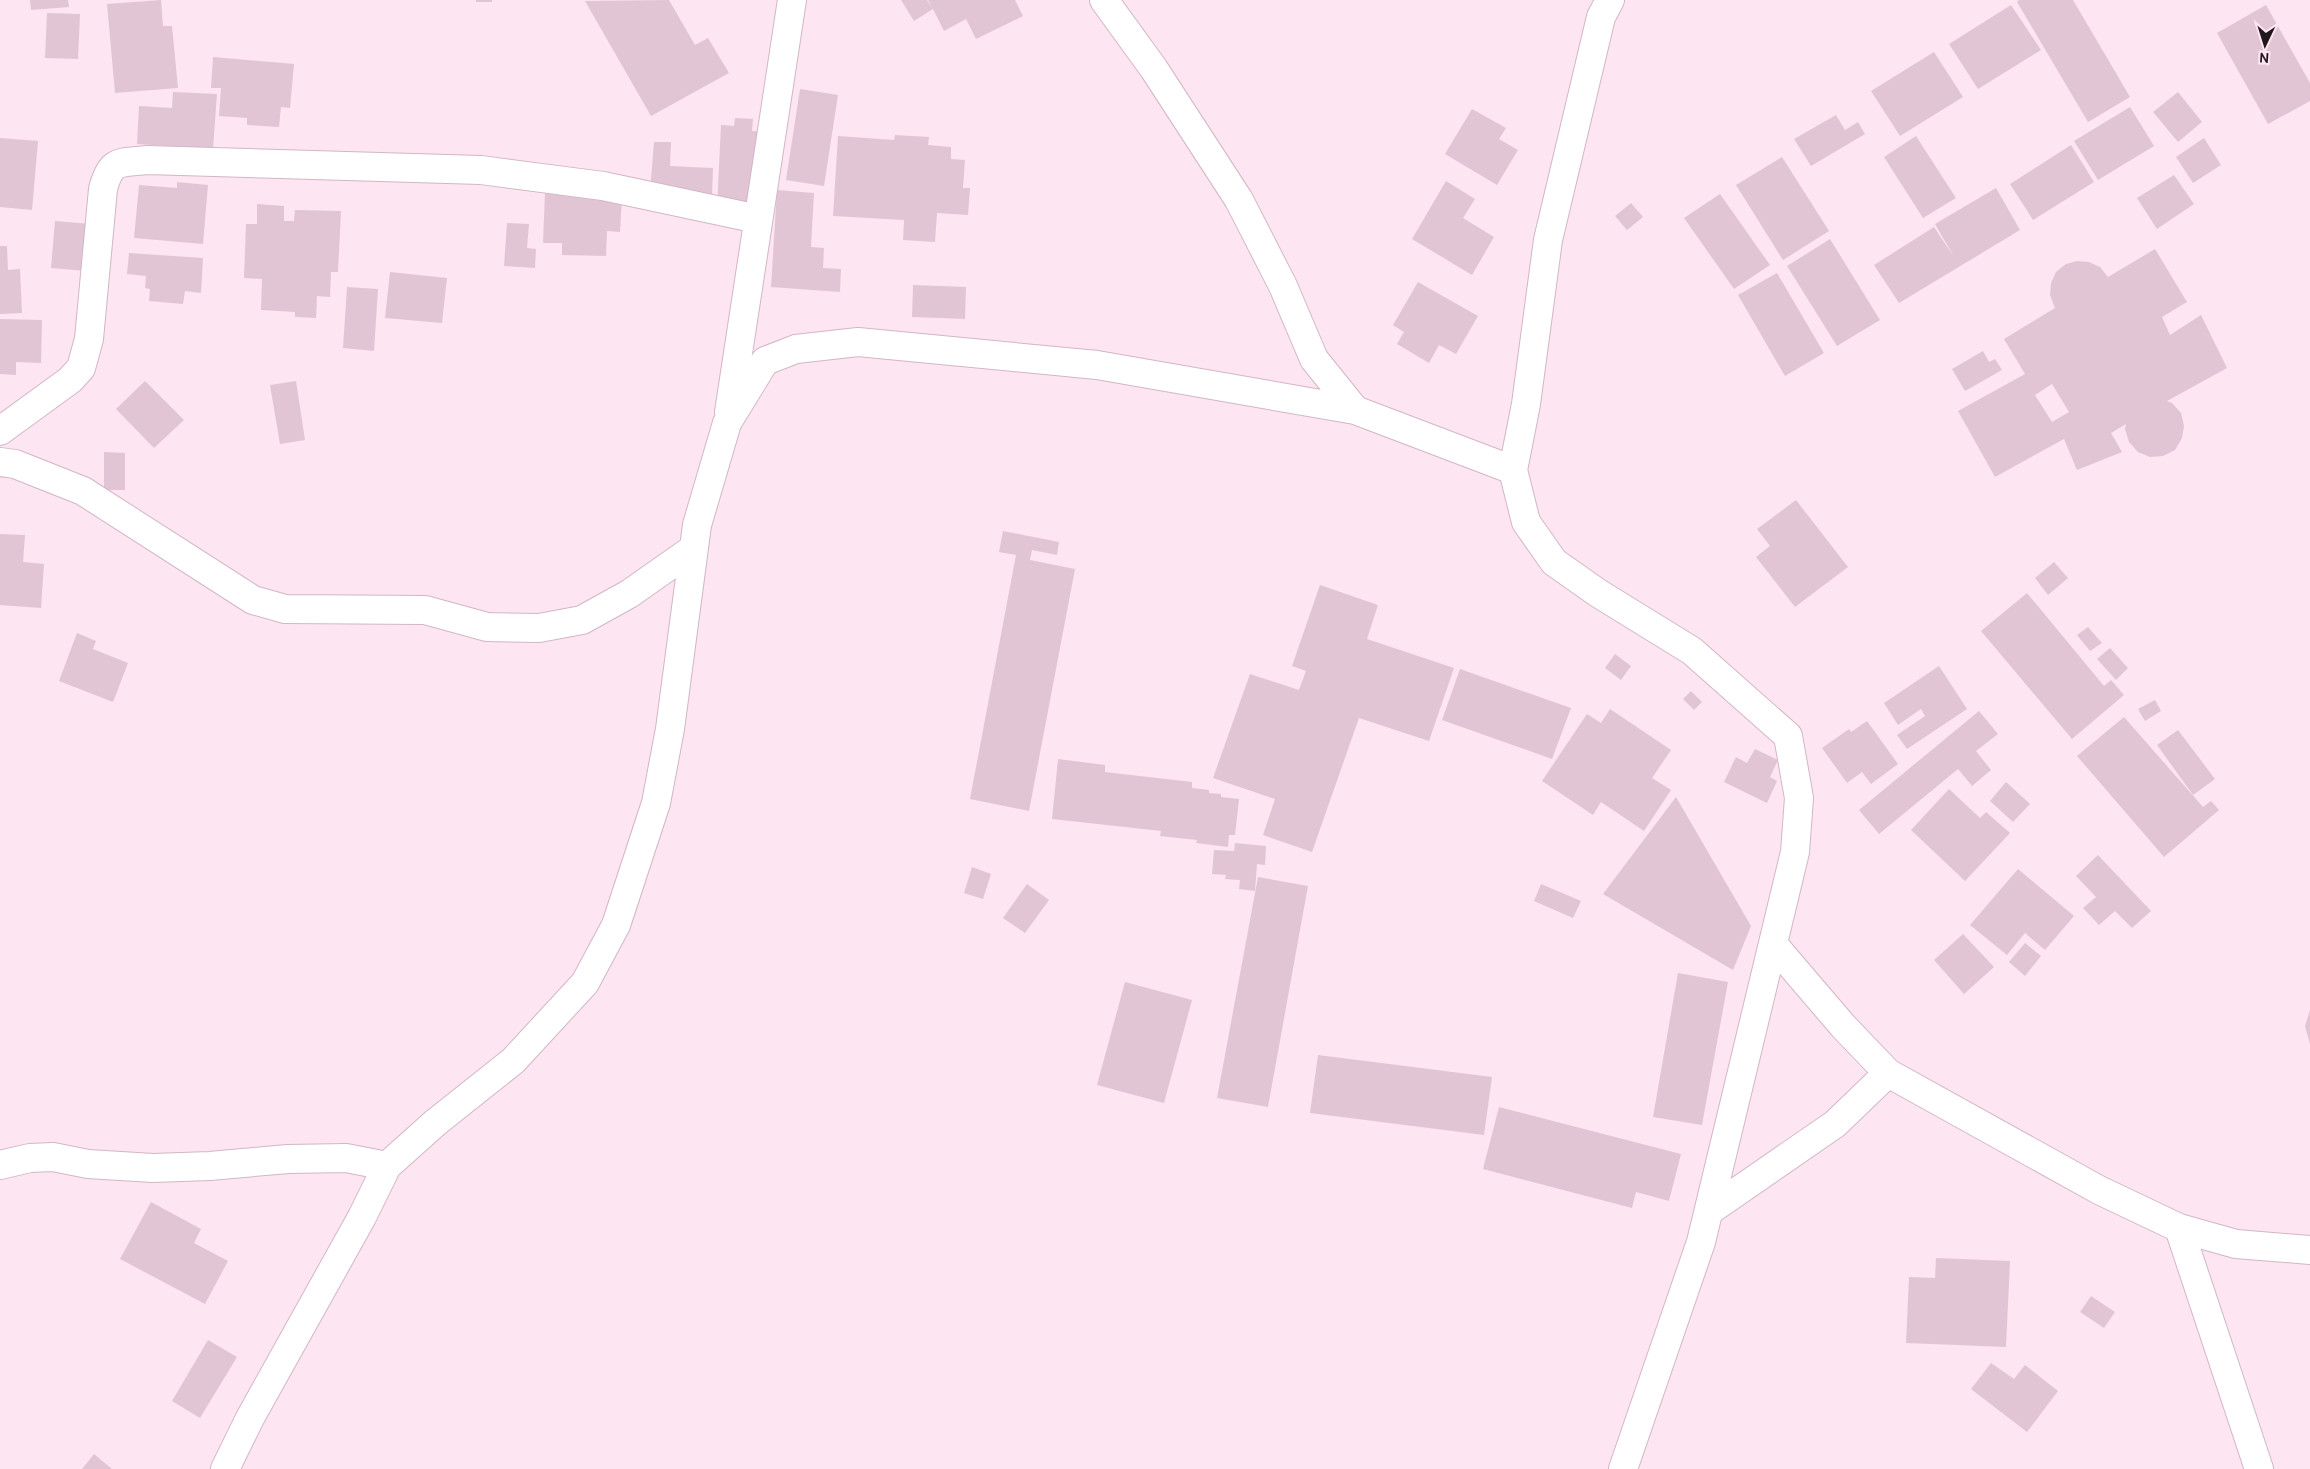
<svg xmlns="http://www.w3.org/2000/svg" width="2310" height="1469" font-family="Cabin,sans-serif">
<rect width="100%" height="100%" fill="#fde5f2"/>
<path fill="#e2c5d5" fill-rule="evenodd" d="M30,0H68L69,7L31,10Z
M161,0L163,26H172L178,88L115,93L107,4Z
M476,0H492V2H476Z
M669,0L695,45L708,38L729,73L651,116L585,1Z
M901,0H927L932,8L928,0H1015L1023,16L976,39L966,19L944,31L933,9L914,21Z
M2019,0H2073L2130,97L2088,122L2017,2Z
M2011,5L2041,50L1978,89L1949,44Z
M2266,5L2310,83V101L2268,124L2217,33Z
M47,13L80,14L78,59L45,58Z
M1934,52L1963,97L1900,136L1871,91Z
M213,57L294,64L290,108L281,107L279,127L247,125V118L219,116L221,88H211Z
M800,89L838,95L824,186L786,180Z
M173,92L217,94L213,149L137,144L139,106L172,108Z
M2178,92L2202,122L2178,142L2153,112Z
M2130,107L2154,146L2098,180L2074,141Z
M1472,109L1506,128L1499,139L1518,150L1497,185L1445,154Z
M1836,115L1845,130L1858,122L1865,134L1811,166L1794,139Z
M735,118L753,119L752,131L773,132L762,210L717,208L721,125L734,126Z
M895,135L929,137L928,145L951,147V159L965,160L963,188H970L968,215L937,213L935,242L903,240L904,220L833,216L838,136L894,140Z
M1916,136L1956,198L1923,218L1884,157Z
M0,138L38,141L32,210L0,207Z
M2204,138L2221,165L2193,183L2176,157Z
M654,142H671L670,166L713,168L712,196L650,192Z
M2071,145L2094,182L2033,220L2010,184Z
M1782,157L1829,231L1783,260L1736,185Z
M2174,175L2194,204L2157,229L2137,198Z
M1446,181L1475,199L1463,218L1494,237L1472,275L1412,239Z
M177,182L208,185L203,244L134,238L139,185L177,188Z
M1996,188L2020,230L1899,303L1874,265L1934,227L1954,257L1935,224Z
M777,190L814,193L811,247L824,248L823,268L841,269L840,292L771,287Z
M545,192L622,197L620,232L607,231L606,256L562,255V243H543Z
M1720,194L1770,265L1734,289L1684,218Z
M1631,203L1643,217L1627,230L1615,216Z
M257,204L284,206V221H294L295,210L341,211L338,272H331L330,297L317,296L316,318L295,317V312L261,310L262,279L244,278L246,224H257Z
M55,221L103,225L99,272L51,268Z
M507,223L529,224L527,248L536,249L535,268L504,266Z
M1830,239L1880,320L1837,346L1787,266Z
M0,246H7L8,270L20,269L22,313L0,314Z
M2155,249L2187,302L2162,317L2170,335L2201,315L2227,368L2167,401L2172,403L2181,413L2184,426L2182,438L2175,450L2163,456L2150,457L2138,452L2129,442L2125,429L2126,424L2111,433L2122,452L2077,470L2064,439L1995,477L1958,411L2025,374L2004,339L2055,308L2050,295L2051,283L2056,272L2066,264L2077,261L2089,262L2100,267L2108,277ZM2052,384L2069,412L2052,422L2035,395Z
M129,253L203,258L201,293L185,291L183,304L149,301L150,289L145,288L146,276L127,274Z
M390,272L447,278L442,323L385,318Z
M1777,273L1824,353L1785,376L1738,295Z
M1418,282L1478,316L1456,354L1439,345L1429,363L1397,344L1404,332L1393,325Z
M913,285L966,287L965,319L912,317Z
M347,287L378,289L374,351L343,348Z
M0,319L42,320L41,363L16,362V375L0,374Z
M1983,351L1989,362L1995,359L2002,370L1965,391L1952,369Z
M145,381L184,420L154,448L116,409Z
M296,381L305,440L280,444L270,385Z
M104,452L125,453V490H104Z
M1796,500L1848,567L1795,607L1756,557L1770,546L1757,529Z
M1003,531L1059,542L1057,555L1032,550L1030,560L1075,569L1029,811L970,799L1016,555L999,552Z
M0,534L25,535L23,562L44,564L41,608L0,605Z
M2054,562L2068,578L2048,595L2035,578Z
M1320,585L1378,605L1367,639L1454,668L1429,741L1359,718L1312,852L1263,835L1275,799L1213,778L1250,674L1299,690L1306,671L1292,666Z
M2027,593L2104,686L2111,680L2124,695L2072,739L1981,631Z
M2088,627L2102,643L2090,651L2077,635Z
M77,633L96,641L93,649L128,663L113,702L59,681Z
M2110,648L2128,668L2116,680L2097,659Z
M1615,654L1631,666L1621,680L1605,668Z
M1939,666L1967,709L1907,749L1897,735L1925,716L1921,709L1898,725L1884,703Z
M1460,669L1571,708L1552,759L1442,720Z
M1691,691L1702,702L1694,710L1683,699Z
M2155,700L2161,711L2145,721L2138,709Z
M1610,709L1671,750L1652,778L1671,790L1644,831L1601,802L1593,815L1542,781L1587,714L1601,723Z
M1979,711L1998,734L1976,751L1991,770L1972,786L1958,769L1879,834L1859,810Z
M2124,717L2203,807L2211,801L2219,810L2164,857L2077,756Z
M1867,721L1898,764L1871,784L1862,772L1847,783L1822,748L1849,729L1851,732Z
M2178,730L2215,779L2193,795L2157,745Z
M1755,749L1778,760L1770,777L1777,781L1767,803L1724,782L1736,757L1747,763Z
M1058,759L1105,765V772L1192,782V788L1209,790V793L1221,794V797L1239,799L1235,835H1229L1228,847L1196,843L1197,840L1160,836L1161,831L1052,819Z
M2006,782L2030,804L2013,822L1990,801Z
M1949,789L1980,818L1986,812L2010,833L1965,881L1911,830Z
M1676,797L1751,926L1733,970L1603,894Z
M1235,843L1266,846L1265,865L1257,864L1255,891L1239,889L1240,880L1225,879L1226,875L1212,874L1214,850L1234,851Z
M2098,855L2151,911L2132,928L2115,911L2099,925L2083,908L2096,897L2076,876Z
M972,867L991,874L983,899L964,893Z
M2018,869L2074,916L2045,950L2025,933L2007,955L1970,925Z
M1258,877L1308,886L1268,1107L1217,1098Z
M1027,884L1049,900L1025,933L1003,918Z
M1541,884L1581,901L1573,918L1534,901Z
M1963,934L1994,967L1964,994L1934,960Z
M2025,943L2041,956L2025,976L2009,962Z
M1678,973L1728,982L1702,1125L1653,1117Z
M1125,982L1192,1000L1164,1103L1097,1085Z
M2310,1010V1044L2305,1026Z
M1318,1055L1492,1077L1484,1135L1310,1113Z
M1499,1107L1681,1154L1669,1201L1636,1192L1632,1208L1483,1169Z
M151,1202L201,1229L194,1243L228,1261L205,1304L120,1259Z
M1936,1258L2010,1261L2006,1347L1906,1343L1909,1277L1935,1278Z
M2091,1296L2115,1312L2104,1328L2080,1312Z
M208,1340L237,1357L200,1418L172,1401Z
M1991,1363L2014,1379L2025,1365L2058,1391L2027,1432L1971,1389Z
M94,1454L112,1469H82Z"/>
<g fill="none" stroke-linecap="round" stroke-linejoin="round">
<defs>
<path id="street" d="M1104,0L1154,69L1239,200L1283,286L1314,359L1355,410
M1610,0L1601,17L1548,240L1526,404L1513,470L1526,522L1554,562L1598,593L1692,651L1788,736L1799,798L1795,852L1701,1242L1623,1469
M729,412L792,0
M0,431L70,380L81,368L89,339L103,189C111,159 119,163 147,160L481,170L603,186L758,219
M0,462L15,464L83,491L253,600L285,609L425,610L487,627L539,628L582,620L629,594L693,549
M1773,944L1843,1026L1888,1073L2099,1190L2179,1228L2236,1244L2310,1250
M0,1165L30,1158L53,1157L88,1164L153,1168L210,1166L288,1159L346,1158L387,1166
M1709,1211L1835,1124L1888,1073
M2179,1228L2259,1469
M225,1469L250,1418L362,1217L387,1166L435,1123L513,1061L585,983L616,925L656,803L670,729L697,525L727,423L765,361L796,349L858,342L1097,365L1355,410L1513,470"/>
</defs>
<use href="#street" stroke="#d2b6c5" stroke-width="30"/>
<use href="#street" stroke="#fff" stroke-width="28"/>
</g>
<g transform="translate(2265 45) rotate(184)" stroke="#fde5f2" stroke-width="4" paint-order="stroke">
<path d="M0-4L9 19L0 12L-9 19Z" fill="#21161c"/>
<text y="-8" font-size="14" font-weight="bold" text-anchor="middle" fill="#21161c">N</text>
</g>
</svg>
